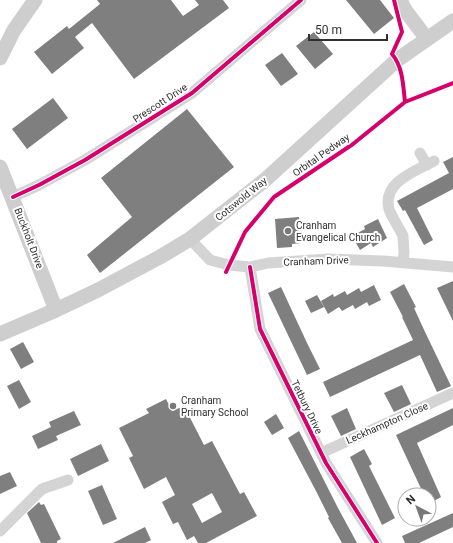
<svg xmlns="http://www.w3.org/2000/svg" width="453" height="543" font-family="Roboto,sans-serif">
<rect width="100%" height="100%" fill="#fff"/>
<path fill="#7f7f7f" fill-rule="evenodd" d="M97,0H171L183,16L199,5L195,0H223L229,8L134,79L92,23L75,37L84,48L52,74L34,52L67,26L69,29L100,4Z
M346,0H380L394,18L374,34Z
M314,32L333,54L315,69L296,46Z
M282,53L298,74L281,86L265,65Z
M53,98L68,118L27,149L12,129Z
M187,109L234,167L100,273L87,255L132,217L101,178Z
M453,157V189L417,208L433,240L424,245L405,210L403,211L397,201L449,173L443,162Z
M299,217L301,243L292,244V247L277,248L275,219Z
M378,219L387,238L373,247L371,243L360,250L352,236L365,229L364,226Z
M453,281V321L437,288Z
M404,284L416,307L414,308L426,334L451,386L437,392L420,355L330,397L323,382L413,340L402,317H403L390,292Z
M374,285L381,300L369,306L367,302L355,309L353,305L342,311L339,307L328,314L321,301L333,294L334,297L345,291L347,295L359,288L361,292Z
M281,287L308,345L320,369L307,375L268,293Z
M317,295L324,307L311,313L305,301Z
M23,342L34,362L21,369L10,349Z
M19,380L31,402L19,409L7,386Z
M402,385L411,404L394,412L384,393Z
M166,399L172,411L184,406L204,445L212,441L240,494L244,492L257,516L206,543H198L194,536L187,540L178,522L173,524L162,502L175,495L166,477L144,489L129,458L133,456L119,428L149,413L146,409ZM212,493L222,512L202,523L192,504Z
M347,408L356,429L341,436L331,416Z
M453,408V425L417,443L441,497L429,504V495H424L396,435Z
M74,411L81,425L56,436L58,440L38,449L32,436L51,427L49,422Z
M276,414L284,428L272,435L264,422Z
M299,431L338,508L357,543H342L328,518L329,517L316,491L288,438Z
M101,444L109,461L78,476L70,459Z
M364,449L372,464L369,466L395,518L382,525L350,457Z
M10,472L17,486L0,494V476Z
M102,485L117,519L103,525L88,491Z
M39,502L41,505L44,504L61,539L57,541V543H41L27,513Z
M453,513V527L419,543H405L402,536Z
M145,527L151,540L145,543H113Z"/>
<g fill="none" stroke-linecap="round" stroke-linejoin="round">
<path stroke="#d4d4d4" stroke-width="11" d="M420,153L427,165
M13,197L39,185L85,160L192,93L301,0
M190,239L210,260L229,265L250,267L268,263L328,259L383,261L453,267
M403,262L404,253L403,236C399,227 392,218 389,209C382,182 416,171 434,161
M250,267L260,329L326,463L377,543
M321,453L453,393
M0,531L42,489L68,480"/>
<path stroke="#cecece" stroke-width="15" d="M400,0L405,10L427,39
M0,58L14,30L35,0
M0,167L56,310
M0,334L56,310L98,290L160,257L190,239L265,180L397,60L453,21"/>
<defs>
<path id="cycleway" d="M394,0L402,32L392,54C403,67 403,85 405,102
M13,197L39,185L85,160L192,93L301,0
M250,267L260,329L326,463L377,543
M226,272L245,232L274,197L353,144L405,102L453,83"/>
</defs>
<use href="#cycleway" stroke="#fff" stroke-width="6"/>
<use href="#cycleway" stroke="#d6006c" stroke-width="4"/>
</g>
<g fill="#787878" stroke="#fff" stroke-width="1.5">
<circle cx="288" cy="231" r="4"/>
<circle cx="173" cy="406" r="4"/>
</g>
<g text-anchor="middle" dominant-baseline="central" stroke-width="4" stroke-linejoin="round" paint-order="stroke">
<g font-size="10" fill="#303030" stroke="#fff">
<text transform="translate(160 103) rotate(-33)">Prescott Drive</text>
<text transform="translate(321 155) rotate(-35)">Orbital Pedway</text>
<text transform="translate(241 199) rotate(-39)">Cotswold Way</text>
<text transform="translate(29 238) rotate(69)">Buckholt Drive</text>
<text transform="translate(316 261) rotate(-2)">Cranham Drive</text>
<text transform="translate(307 407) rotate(64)">Tetbury Drive</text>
<text transform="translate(387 423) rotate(-24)">Leckhampton Close</text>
</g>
<g font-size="10" fill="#303030" stroke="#fff" text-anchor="start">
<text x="296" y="225">Cranham<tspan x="296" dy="12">Evangelical Church</tspan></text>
<text x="181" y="400">Cranham<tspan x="181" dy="12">Primary School</tspan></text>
</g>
</g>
<g transform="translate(417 507) rotate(319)"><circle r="19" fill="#ffffff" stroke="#acacac"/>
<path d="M0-3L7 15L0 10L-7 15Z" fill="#787878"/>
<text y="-6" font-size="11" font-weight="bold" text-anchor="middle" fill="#303030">N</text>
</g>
<path d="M309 34v6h78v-6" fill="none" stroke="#303030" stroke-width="2"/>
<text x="315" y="34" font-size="12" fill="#303030" stroke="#ffffff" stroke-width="3" paint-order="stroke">50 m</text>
</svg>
